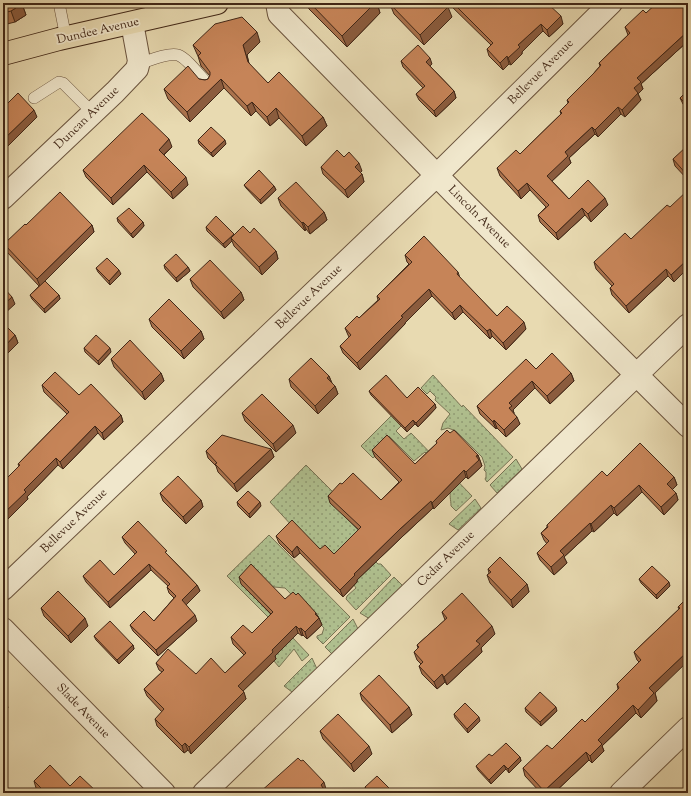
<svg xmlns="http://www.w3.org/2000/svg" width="691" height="796" font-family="'Sorts Mill Goudy',serif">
<defs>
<pattern id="grass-dots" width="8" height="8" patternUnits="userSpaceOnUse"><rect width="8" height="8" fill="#b0c190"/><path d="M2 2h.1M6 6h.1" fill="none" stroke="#919d75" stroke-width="1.8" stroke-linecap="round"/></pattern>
</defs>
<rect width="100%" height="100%" fill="#e8dab1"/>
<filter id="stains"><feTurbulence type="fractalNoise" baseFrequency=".005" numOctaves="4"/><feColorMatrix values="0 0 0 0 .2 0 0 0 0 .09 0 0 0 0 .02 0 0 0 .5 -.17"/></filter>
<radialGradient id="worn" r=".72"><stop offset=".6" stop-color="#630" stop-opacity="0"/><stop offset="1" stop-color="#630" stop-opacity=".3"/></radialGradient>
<path fill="url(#grass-dots)" stroke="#787454" d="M433,375L462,407L463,405L513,457L487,482L485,479L486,477V472L484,470L485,466L482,457L456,431L448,428L441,430L443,423L450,414L435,400L436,397L430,391L427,394L421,388Z
M393,414L402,425L396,431L404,439L411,433L472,496L456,511L451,506C451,500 449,495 451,490L431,458L425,452L414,461L389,436L382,443L385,447L373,458L361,446Z
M516,459L522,469L497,493L490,485Z
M306,465L337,496L346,518L363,535L376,562L378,564H381L391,575L356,610L346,599L347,596L356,588L354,585L357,582L323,556L294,528L270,502Z
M475,499L481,508L458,530L449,524Z
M269,535L350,617L323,644L317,638V636L322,634L324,628L285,588L242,584L309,655L302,661L294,649L279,667L274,661L276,659L274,657L279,628L227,576Z
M394,577L403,586L370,619L360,613Z
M353,619L358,629L332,654L325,647Z
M312,658L317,669L292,692L284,686Z"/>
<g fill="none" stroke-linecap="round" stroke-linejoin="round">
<defs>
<path id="service" d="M59,3L66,38
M139,64C148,61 169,52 178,55C187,58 200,76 207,83
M34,98L59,82L63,83L93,113"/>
<path id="minor" d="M277,3L279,14L455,194L688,426
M3,589L437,175L611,3
M3,629L164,793
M204,793L688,325
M621,793L688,728"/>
<path id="tertiary" d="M3,198L115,92L137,69L139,61L132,23"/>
<path id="primary" d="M3,54L59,39L217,3"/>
</defs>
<use href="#service" stroke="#6b543e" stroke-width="12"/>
<use href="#minor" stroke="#6b543e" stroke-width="24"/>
<use href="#tertiary" stroke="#6b543e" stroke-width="24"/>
<use href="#primary" stroke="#412717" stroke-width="24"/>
<use href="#service" stroke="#f0e7cc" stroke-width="11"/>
<use href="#minor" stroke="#f0e7cc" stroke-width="22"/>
<use href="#tertiary" stroke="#f0e7cc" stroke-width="22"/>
<use href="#primary" stroke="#e8dab1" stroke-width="22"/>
</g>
<path fill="#aa724c" stroke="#412717" d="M3,3L22,4L26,15L15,22L3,25Z
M307,3H377L380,13L347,47L309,9Z
M448,3H547L563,24L549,37L543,31L522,52V54L511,65L509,64L503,70L489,56L487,49L491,45Z
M688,3V41L641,84L643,89L638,94L641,100L625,117L621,114L598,137L595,134L569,158L571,163L552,181L569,199L608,205L591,222L585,215L558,240L540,222L538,215L546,207L530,190L521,199L500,176L497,168L520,154L561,114L560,111L568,103L567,100L594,73L600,66L599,63L628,35L625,27L646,13Z
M390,4L452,17L424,45L394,14Z
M260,42L247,55L249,64L268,83L323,117L327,126L306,146L279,118L270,126L256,111L251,116L224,88L190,122L168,99L164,89L199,79L205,80L208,79L210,76L201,66L198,56L197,54L193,45Z
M401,61L432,64L430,66L454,91L456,98L436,117L419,100L416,94L423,88L403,67Z
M688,90V110L683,104L680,98Z
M198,140L226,144L213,157L199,144Z
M172,147L164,155L188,185L173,199L147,172L113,205L86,177L83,170Z
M688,147V180L675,166L673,159Z
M344,157L362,171L360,173L362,174L364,182L348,198L323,174L321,167Z
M244,185L274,186L276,190L261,204L246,188Z
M278,198L324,212L327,220L310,234L306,229L305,231L281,206Z
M670,207L674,282L668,276L629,313L612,295L610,288L612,286L596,269L594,262L631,239Z
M117,218L143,222L144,226L133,238L118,222Z
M26,225H92L94,232L45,281L59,295L60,299L45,313L32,299L30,295L39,286L7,252L4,244Z
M206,227L234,235L250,233L276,251L278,259L262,275L234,246L232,241L225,248L207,231Z
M405,255L458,272L460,278L497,316L526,329L506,350L492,336L490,339L463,312L455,320L432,296L405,323V324L360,370L343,353L340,346L349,337L348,335L345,328L359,318L378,300L377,296L409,264L407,262Z
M164,265L188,267L190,271L177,282L165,269Z
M96,268L121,274L110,285L98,272Z
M190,279L241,292L244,300L224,319L193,287Z
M149,319L201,331L204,339L184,359L152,327Z
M3,323L15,335L18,343L6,355L3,352Z
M84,348L111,352L99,365L85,352Z
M111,359L161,373L164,381L145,400L114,367Z
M536,369L571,373L574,381L550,404L535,388L513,410L514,413V414L520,424L506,437L497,428L496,429L480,414L477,406Z
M329,376L332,383L335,386L338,394L318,414L291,387L289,379Z
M42,385L79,395L121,415L123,422L104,440L98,433L63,469L58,465L27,497L28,499L3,524L19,466L18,464L67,414L44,392Z
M369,391L407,398L435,404L436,408L418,427L415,424L407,432L371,395Z
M242,413L296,433L276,452L245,421Z
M450,433L478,455L482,466L468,479L466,477L434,509L433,508L403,536L357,580V582L343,597L300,553L294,558L279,543L276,536L320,549L334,554L359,530L330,503L328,496L342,484L381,500L399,482L375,457L372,450L415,464L437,443L436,441Z
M271,449L274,457L237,492L218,472L216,466L208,458L206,451Z
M607,476L674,477L677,485L672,489L676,493L678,500L664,515L642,492L617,516L614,513L594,532L592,531L564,557L567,563L554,575L540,560L537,553L547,544L544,540L541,533L547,527V525Z
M160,493L201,500L203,507L186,524L163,501Z
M237,502L261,506L250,518L238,506Z
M122,537L169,556L197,585L200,591L186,605L197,621L158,656L133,631L130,625L154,621L174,598L169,593L167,587L168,586L151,570L110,608L86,582L83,576L114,575L135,554L125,543Z
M488,569L527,584L529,592L513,608L490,583L487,575L489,573Z
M239,577L285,599L318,616L322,625L307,639L303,635L302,636L298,633L275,656L276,659L243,691L246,699L191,754L188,750L184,753L157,726L155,719L162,712L147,696L144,689L162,672L159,670L156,663L196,674L225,673L244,655L233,644L231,637L252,633L271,614L241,584Z
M639,579L670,586L657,599L641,583Z
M688,597L655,693L657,701L641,718L636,713L602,746L604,751L592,763L589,760L554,793H541L525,776L523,768L552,749L585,722L618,689L617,684L639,662L637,660L634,652L679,609L678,607Z
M41,608L88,626L71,643L44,616Z
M442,612L495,634L481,648L482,652L447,685L445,682L437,689L422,674L419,666L421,664L417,660L414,652L418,648L417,645L445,620Z
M94,636L133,645L134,649L119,664L96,640Z
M360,693L409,707L412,715L392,733L362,700Z
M525,708L557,711L541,726L526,712Z
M454,714L480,721L468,733L455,718Z
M320,731L372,754L354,772L323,739Z
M520,757L521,761L509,773L506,769L491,784L478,770L476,766Z
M34,781L70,786L98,793H42L36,788Z
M365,787L390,792L389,793H368L366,791Z"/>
<path fill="#8b5c3e" stroke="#412717" d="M375,3H377L380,13L347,47L342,36Z
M22,4L26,15L15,22L11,11Z
M448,7L452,17L424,45L420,35Z
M561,16L563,24L549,37L547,30Z
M541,24L543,31L522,52V54L511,65L508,58L518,45Z
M688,31V41L641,84L643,89L638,94L641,100L625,117L622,110L634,88L637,78Z
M257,32L260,42L247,55L251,72L248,62L243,45Z
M507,56L509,64L503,70L500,63Z
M430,58L432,64L428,68L426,62Z
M221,79L224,88L190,122L187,112Z
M454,91L456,98L436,117L434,111Z
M252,102L256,111L251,116L247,106Z
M618,107L621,114L598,137L595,130Z
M276,108L279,118L270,126L267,117Z
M34,110L37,117L3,151V140Z
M323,117L327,126L306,146L302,136Z
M592,127L595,134L569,158L571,163L549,184L547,176L565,152Z
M169,139L172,147L161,157L159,150Z
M225,140L226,144L213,157L211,153Z
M359,163L362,171L358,175L355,167Z
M144,165L147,172L113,205L111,198Z
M362,174L364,182L348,198L345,190Z
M186,177L188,185L173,199L171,192Z
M527,183L530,190L521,199L518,191Z
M274,186L276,190L261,204L260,200Z
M605,198L608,205L591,222L588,214Z
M582,208L585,215L558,240L556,233Z
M324,212L327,220L310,234L308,227Z
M143,222L144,226L133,238L131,234Z
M303,222L306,229L305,231L302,223Z
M92,225L94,232L40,286L37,279Z
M234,234L235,238H231L232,241L225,248L223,244Z
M276,251L278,259L262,275L259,267Z
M688,259V268L674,282L671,275Z
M188,267L190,271L177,282L176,278Z
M666,269L668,276L629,313L626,306Z
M119,270L121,274L110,285L109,281Z
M429,289L432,296L405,323V324L360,370L357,363L401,316Z
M241,292L244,300L224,319L221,312Z
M59,295L60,299L45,313L44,309Z
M12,297L15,304L3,315V305Z
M460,305L463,312L455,320L452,313Z
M524,322L526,329L506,350L503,343Z
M490,329L492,336L490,339L487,331Z
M201,331L204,339L184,359L181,351Z
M15,335L18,343L6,355L4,347Z
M110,348L111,352L99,365L98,361Z
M161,373L164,381L145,400L142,392Z
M571,373L574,381L550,404L547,396Z
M329,376L332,384L327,378Z
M532,381L535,388L513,410L514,413L512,416L509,408V403Z
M3,385L5,388L3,390Z
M335,386L338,394L318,414L315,406Z
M435,404L436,408L418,427L416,423Z
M121,415L123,422L104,440L102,433Z
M517,417L520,424L506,437L504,430Z
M413,420L415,424L407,432L405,428Z
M494,420L497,428L496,429L493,422Z
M293,425L296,433L276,452L273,444Z
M95,426L98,433L63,469L60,462Z
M271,449L274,457L237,492L234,484Z
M478,455L482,466L468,479L466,472Z
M56,458L58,465L27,497L28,499L3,524V514L24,490Z
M464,470L466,477L434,509L432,503Z
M674,477L677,485L670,492L667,484Z
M639,485L642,492L617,516L614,508Z
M676,493L678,500L664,515L661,507Z
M201,500L203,507L186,524L183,517Z
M431,501L433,508L403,536L357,580V582L343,597L340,590L354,574L400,529Z
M260,502L261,506L250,518L249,514Z
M611,505L614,513L594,532L591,524Z
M590,523L592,531L564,557L567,563L554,575L551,567L560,551Z
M297,546L300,553L294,558L292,552Z
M149,564L151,570L110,608L108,602Z
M669,582L670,586L657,599L656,595Z
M527,584L529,592L513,608L511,600Z
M197,585L200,591L184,607L182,600Z
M316,613L319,619V618L322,625L307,639L305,632Z
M195,615L197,621L158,656L156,650Z
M85,618L88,626L71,643L68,636Z
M296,626L298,633L275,656L276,659L241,693L238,686L272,650Z
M492,626L495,634L481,648L482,652L447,685L444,677L476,641Z
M301,628L303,635L302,636L299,629Z
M133,645L134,649L119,664L117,660Z
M688,651V661L655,693L657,701L641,718L638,710L649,688Z
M442,674L445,682L437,689L434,682Z
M244,692L246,699L191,754L189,747Z
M6,700L8,708L3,713V703Z
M633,705L636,713L602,746L604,751L592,763L590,756L598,740Z
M409,707L412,715L392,733L390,725Z
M556,707L557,711L541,726L540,722Z
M479,717L480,721L468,733L467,729Z
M185,743L188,750L184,753L182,746Z
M369,746L372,754L354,772L351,764Z
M586,752L589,760L554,793H545L544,791Z
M520,757L521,761L509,773L508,769Z
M504,765L506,769L491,784L489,780Z
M324,782L326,789L324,791L325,793H318L321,785Z
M389,788L390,792L389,793H384Z"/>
<path fill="#c68458" stroke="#412717" d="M3,3H21L22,4L11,11L3,13Z
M310,3H375L342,36Z
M392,3H444L448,7L420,35L390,4Z
M453,3H547L561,16L547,30L541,24L518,45L520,47L508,58L507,56L500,63L487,49L493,43Z
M657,3H688V31L637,78L641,82L634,88L638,93L622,110L618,107L595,130L592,127L565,152L568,156L547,176L569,199L588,180L605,198L588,214L582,208L556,233L538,215L549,205L527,183L518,191L497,168L516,150L520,154L562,113L560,111L569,102L567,100L594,73L601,65L599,63L630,33L625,27L643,10L646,13Z
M242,17L257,32L243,45L248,62L268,83L279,72L323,117L302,136L276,108L267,117L252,102L247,106L221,79L187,112L164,89L188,66L199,79L205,80L208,79L210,75V72L198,56L201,53L193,45L215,24Z
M418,45L430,58L426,62L454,91L434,111L416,94L425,86L401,61Z
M688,90V106L680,98Z
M18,93L34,110L3,140V108Z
M142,113L169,139L159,150L186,177L171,192L144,165L111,198L83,170Z
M211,127L225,140L211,153L198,140Z
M687,146L688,147V176L673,159Z
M337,150L344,157L349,152L359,163L355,167L362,174L345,190L321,167Z
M259,170L274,186L260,200L244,185Z
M296,182L324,212L308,227L303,222L302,223L278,198Z
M688,190V259L671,275L666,269L626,306L610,288L614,284L594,262L625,233L631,239L667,205L670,207Z
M60,192L92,225L37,279L4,244L25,224L26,225Z
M129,208L143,222L131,234L117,218Z
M216,216L234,234L223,244L206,227Z
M243,226L250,233L254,228L276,251L259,267L231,238Z
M424,236L458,272L457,274L497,316L507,306L524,322L503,343L490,329L487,331L460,305L452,313L429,289L401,316L403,317L357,363L340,346L351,335L345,328L357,316L359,318L380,299L377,296L412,262L405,255Z
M176,254L188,267L176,278L164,265Z
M107,258L119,270L109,281L96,268Z
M210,260L241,292L221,312L190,279Z
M45,281L59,295L44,309L30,295Z
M3,287L12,297L3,305Z
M169,299L201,331L181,351L149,319Z
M3,323L15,335L4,347H3Z
M96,335L110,348L98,361L84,348Z
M130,340L161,373L142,392L111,359Z
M552,353L571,373L547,396L532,381L509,403L512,406L509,408L517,417L504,430L494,420L493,422L477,406L526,359L536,369Z
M311,358L329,376L327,378L335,386L315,406L289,379Z
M55,372L79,395L91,384L121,415L102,433L95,426L60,462L56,458L24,490L26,492L3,514V482L20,465L18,464L69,412L42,385Z
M386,375L407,398L418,387L435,404L416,423L413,420L405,428L369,391Z
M262,394L293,425L273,444L242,413Z
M447,430L450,433L454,430L478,455L476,456L479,460L466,472L464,470L432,503L431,501L400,529L354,574L355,575L340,590L297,546L292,552L276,536L292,520L320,549L325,545L334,554L361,527L328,496L340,483L342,484L353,473L381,500L402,480L372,450L387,435L415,464L437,443L436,441Z
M222,435L271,449L234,484L215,464L217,463L206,451Z
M640,443L674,477L667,484L676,493L661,507L639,485L614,508L611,505L591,524L590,523L560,551L564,555L551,567L537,553L549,541L541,533L548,527L547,525L602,471L607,476Z
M178,476L201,500L183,517L160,493Z
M248,491L260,502L249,514L237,502Z
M138,521L167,551L165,552L197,585L182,600L195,615L156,650L130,625L144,611L154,621L176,596L167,587L170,584L149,564L108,602L83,576L100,560L114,575L137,552L122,537Z
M688,522V528L685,525Z
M500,557L527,584L511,600L487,575L491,572L488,569Z
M251,564L285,599L293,592L296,595L298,593L316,613L315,614L319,618L305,632L301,628L299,629L296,626L272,650L273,652L238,686L244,692L189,747L185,743L182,746L155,719L164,709L144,689L164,670L156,663L168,649L196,674L211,658L225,673L246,653L231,637L243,625L252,633L273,612L239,577Z
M652,566L669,582L656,595L639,579Z
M58,591L85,618L68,636L41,608Z
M462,593L492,626L476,641L480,644L444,677L442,674L434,682L419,666L423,662L414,652L419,647L417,645L447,618L442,612Z
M688,597V651L649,688L654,693L638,710L633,705L598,740L602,744L590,756L586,752L544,791L523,768L547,745L552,749L582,719L585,722L619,688L617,684L641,660L634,652L680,608L678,607Z
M110,621L133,645L117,660L94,636Z
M379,675L409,707L390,725L360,693Z
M540,692L556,707L540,722L525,708Z
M3,698L6,700L3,703Z
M465,703L479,717L467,729L454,714Z
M338,714L369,746L351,764L320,731Z
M506,743L520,757L508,769L504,765L489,780L476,766L489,754L492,756Z
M298,758L301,761L303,760L324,782L321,785L323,788L318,793H259Z
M50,765L70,786L80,776L98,793H46L34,781Z
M377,776L389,788L384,793H371L365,787Z"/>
<g text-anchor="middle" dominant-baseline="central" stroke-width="3.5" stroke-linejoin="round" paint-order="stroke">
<g font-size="12" fill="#412717" stroke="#f0e7cc">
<text transform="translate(98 31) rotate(-13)">Dundee Avenue</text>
<text transform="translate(541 72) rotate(-45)">Bellevue Avenue</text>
<text transform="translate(87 118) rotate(-44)">Duncan Avenue</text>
<text transform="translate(479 217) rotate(45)">Lincoln Avenue</text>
<text transform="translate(309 297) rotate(-44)">Bellevue Avenue</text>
<text transform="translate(74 521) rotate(-44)">Bellevue Avenue</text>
<text transform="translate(446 559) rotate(-44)">Cedar Avenue</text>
<text transform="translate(83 711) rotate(46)">Slade Avenue</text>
</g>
</g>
<rect width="691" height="796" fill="none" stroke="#e8dab1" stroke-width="16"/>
<rect x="4" y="4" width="683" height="788" fill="none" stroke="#412717" stroke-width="2"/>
<rect x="8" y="8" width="675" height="780" fill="none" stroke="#412717"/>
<rect width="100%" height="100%" filter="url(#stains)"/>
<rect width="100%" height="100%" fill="url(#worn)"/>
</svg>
